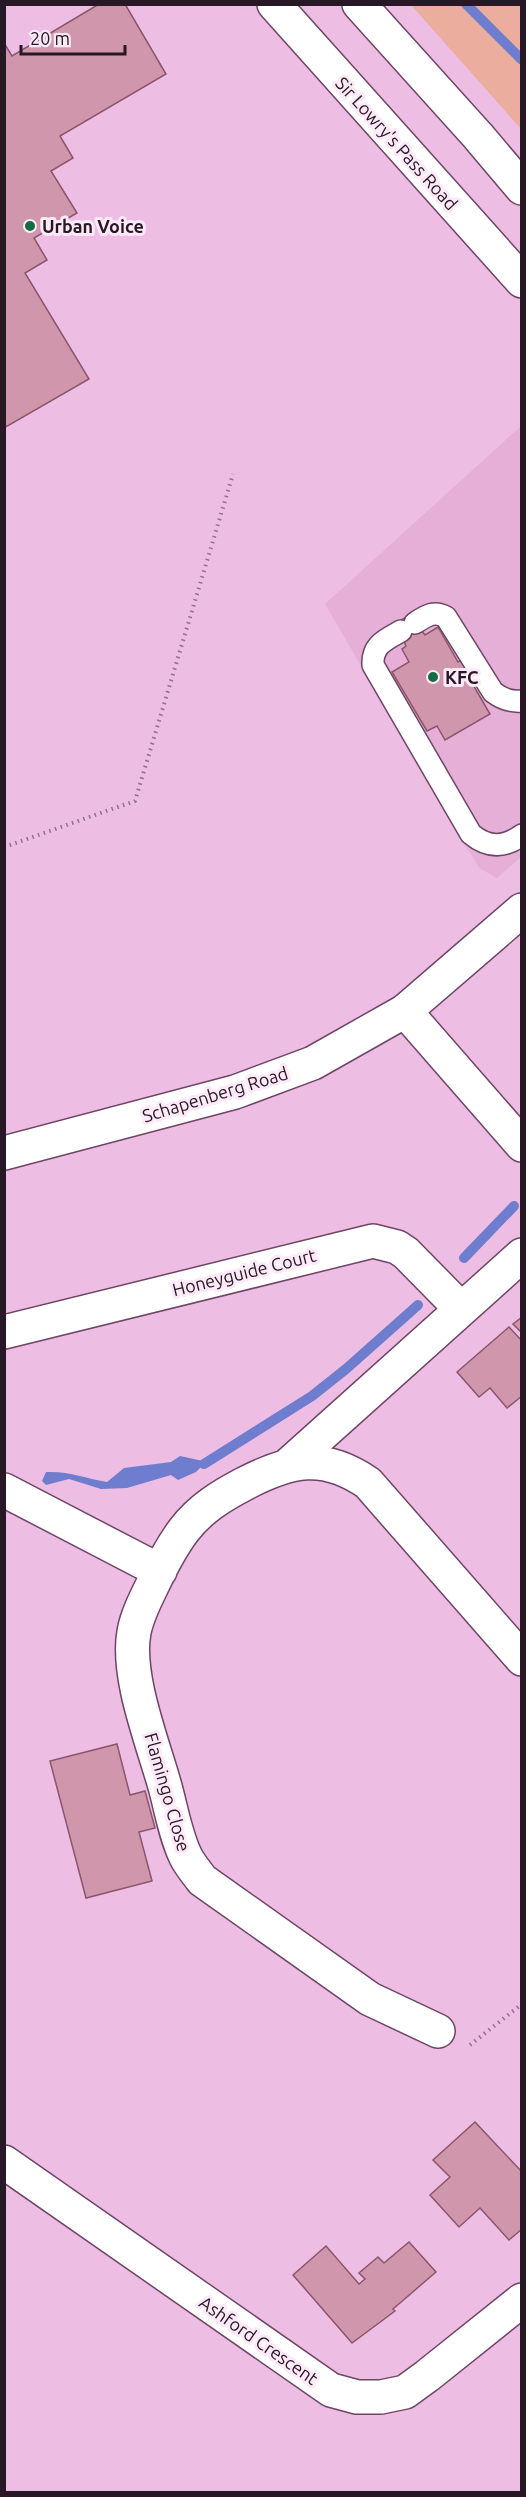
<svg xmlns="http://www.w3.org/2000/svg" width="526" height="2497" font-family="Ubuntu,sans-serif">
<rect width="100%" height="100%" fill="#eebde3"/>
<path fill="#e5afd8" d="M521,426V857L497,878L479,868L325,604Z"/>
<path fill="#ebad9d" d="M411,5H521V129Z"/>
<path fill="#6f7dce" d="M180,1456L203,1461L204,1464L196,1472L178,1480L171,1475L127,1488L101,1489L69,1479L46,1485L42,1481L46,1472C70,1471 84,1478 107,1482L124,1468L171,1462Z"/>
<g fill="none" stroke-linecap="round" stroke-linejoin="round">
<path stroke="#6f7dce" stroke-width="10" d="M466,4L522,60
M464,1258L514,1206
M204,1464L312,1396L346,1369L418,1305"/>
</g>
<path fill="#d096ac" stroke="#8a566b" stroke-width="1.5" d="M99,4H125L166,74L60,136L73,158L51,171L77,213L34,238L47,260L25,273L89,379L4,428V43L12,56Z
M410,615L425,635L438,627L458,662L464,659L474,675L469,678L490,714L445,740L437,726L427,731L392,672L409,662L402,649L406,646L396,623Z
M522,1317V1333L513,1324Z
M509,1327L522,1341V1396L507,1408L490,1388L479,1397L457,1372Z
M117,1744L130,1795L145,1791L155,1828L139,1832L152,1881L86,1898L50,1761Z
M475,2122L522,2172V2229L509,2240L480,2208L459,2227L430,2195L450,2177L433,2160Z
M409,2242L436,2272L393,2309L395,2311L352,2343L293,2275L326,2246L359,2284L365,2279L359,2273L378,2257L384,2263Z"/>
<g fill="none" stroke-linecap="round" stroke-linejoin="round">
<defs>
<path id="lane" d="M415,623C426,616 434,610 446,617L493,692C502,699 510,702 522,701
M401,631C385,640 372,645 373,665L471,834C488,848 504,848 522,835"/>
<path id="street" d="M405,1011L522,1145
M4,1332L373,1241L397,1247L406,1253L461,1309
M288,1465L522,1255
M4,1490L160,1571
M438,2031L370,1999L202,1880C197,1873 190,1865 186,1857C175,1835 171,1807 164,1783C152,1741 126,1675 134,1632C137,1616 145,1600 152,1586C161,1567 171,1547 184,1530C200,1509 221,1496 244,1484C290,1460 323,1452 368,1483L522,1659
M4,2162L331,2390L357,2397H381L405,2392L427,2376L522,2300"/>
<path id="secondary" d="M274,4L522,281
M359,4L478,136L522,188
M4,1153L235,1092L313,1063L405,1011L522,910"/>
</defs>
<use href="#lane" stroke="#6f4566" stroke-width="24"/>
<use href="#street" stroke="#6f4566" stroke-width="36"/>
<use href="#secondary" stroke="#6f4566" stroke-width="36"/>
<path stroke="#93718c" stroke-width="4" stroke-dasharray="1.5 4.5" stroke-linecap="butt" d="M4,847L135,801L233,474
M470,2045L522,2004"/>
<use href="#lane" stroke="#fff" stroke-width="21"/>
<use href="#street" stroke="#fff" stroke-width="33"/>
<use href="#secondary" stroke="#fff" stroke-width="33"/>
</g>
<g fill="#156c3e" stroke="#fde9f8" stroke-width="2">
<circle cx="30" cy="226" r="6"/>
<circle cx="433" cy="677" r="6"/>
</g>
<g text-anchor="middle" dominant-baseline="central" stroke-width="6" stroke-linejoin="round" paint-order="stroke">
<g font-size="18" fill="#281725" stroke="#fde9f8">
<text transform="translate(397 143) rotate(48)">Sir Lowry's Pass Road</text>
<text transform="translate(215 1094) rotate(-17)">Schapenberg Road</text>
<text transform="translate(244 1272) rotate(-14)">Honeyguide Court</text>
<text transform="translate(168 1792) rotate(74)">Flamingo Close</text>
<text transform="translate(259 2340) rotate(35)">Ashford Crescent</text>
</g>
<g font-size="18" font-weight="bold" fill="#281725" stroke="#fde9f8" text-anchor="start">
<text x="42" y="226">Urban Voice</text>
<text x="445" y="677">KFC</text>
</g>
</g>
<rect width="526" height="2497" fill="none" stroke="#281725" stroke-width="12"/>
<path d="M21 45v9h104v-9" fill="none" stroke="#281725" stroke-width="3"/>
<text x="30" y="45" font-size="18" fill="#281725" stroke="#fde9f8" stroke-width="4.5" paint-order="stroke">20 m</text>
</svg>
